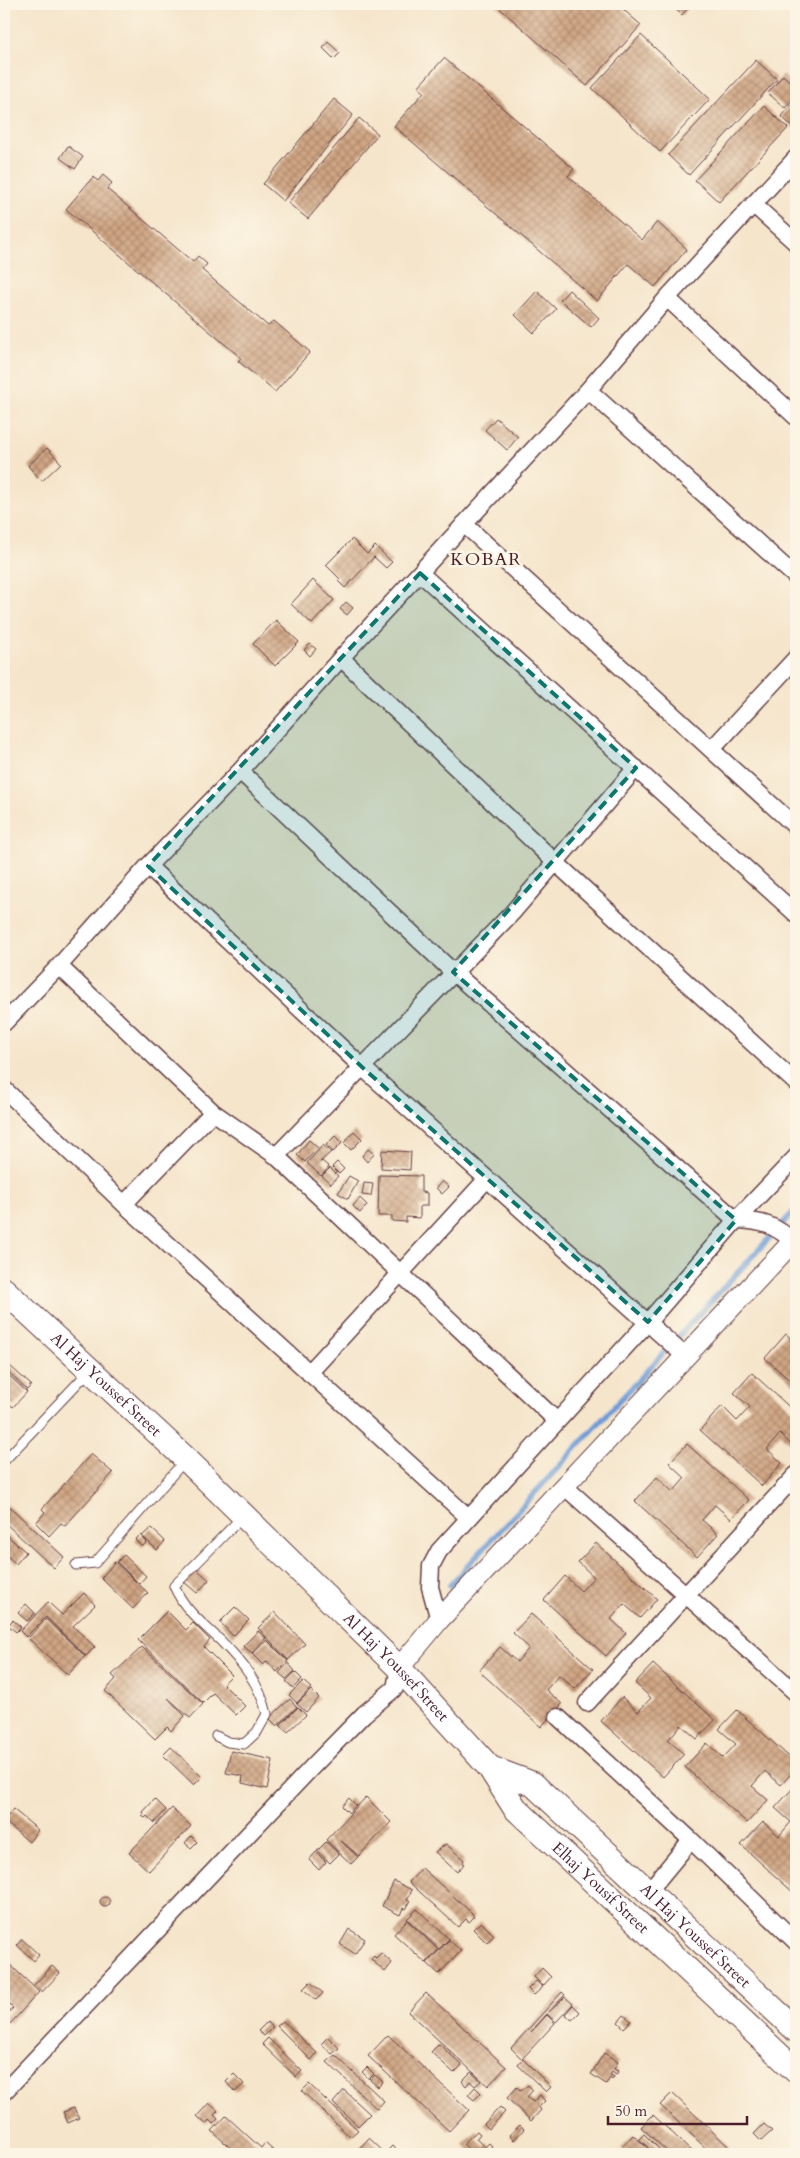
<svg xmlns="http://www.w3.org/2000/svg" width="800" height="2158" font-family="Cardo,serif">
<defs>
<pattern id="building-cross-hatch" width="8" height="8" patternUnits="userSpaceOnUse" patternTransform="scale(1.25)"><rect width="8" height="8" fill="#d0a684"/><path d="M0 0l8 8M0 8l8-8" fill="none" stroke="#ab876c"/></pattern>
</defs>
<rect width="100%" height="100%" fill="#fcf5e5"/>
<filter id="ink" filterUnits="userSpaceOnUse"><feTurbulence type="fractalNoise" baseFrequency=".02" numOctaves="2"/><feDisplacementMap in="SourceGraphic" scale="10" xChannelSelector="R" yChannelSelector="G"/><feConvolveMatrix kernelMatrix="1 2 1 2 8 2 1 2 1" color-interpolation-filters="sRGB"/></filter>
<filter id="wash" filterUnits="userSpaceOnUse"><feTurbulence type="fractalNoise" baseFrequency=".0096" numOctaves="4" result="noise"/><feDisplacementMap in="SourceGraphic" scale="20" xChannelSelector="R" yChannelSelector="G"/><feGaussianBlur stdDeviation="1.12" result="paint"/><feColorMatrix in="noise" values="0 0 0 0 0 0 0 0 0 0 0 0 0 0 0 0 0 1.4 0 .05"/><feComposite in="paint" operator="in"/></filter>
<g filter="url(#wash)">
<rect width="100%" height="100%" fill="#f5e5cb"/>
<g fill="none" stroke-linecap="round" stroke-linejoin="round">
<path stroke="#6d9cd6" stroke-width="5.5" d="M450,1585L796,1209"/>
</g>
<g id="blocks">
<path fill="url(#building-cross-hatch)" d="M495,4H617L641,25L587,86Z
M670,4H692L682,15Z
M641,35L710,99L660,152L592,88Z
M328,42L340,53L334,59L323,48Z
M444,58L574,169L568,176L642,240L657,222L687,249L655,287L628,264L597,301L394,126L424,92L418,87Z
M756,60L777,79L689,175L668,155Z
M783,75L796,87V96L785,108L768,93Z
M334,99L353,115L283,201L263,184Z
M796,100V130L781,116Z
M764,106L788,128L719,202L695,180Z
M359,118L378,134L308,219L288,203Z
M68,146L83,157L75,169L60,158Z
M103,175L112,183L107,189L193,262L198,256L207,264L202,270L268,326L274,321L310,352L275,392L238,361L241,358L66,209L93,177L98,181Z
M569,290L599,318L591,327L560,300Z
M537,291L556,309L534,333L515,315Z
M496,418L518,437L507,450L485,430Z
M47,448L61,463L42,481L28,466Z
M352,539L367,554L375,546L392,562L386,568L374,557L345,588L338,581L340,579L326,565Z
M313,580L334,600L312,624L291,604Z
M346,602L353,608L347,615L340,609Z
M276,620L299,642L275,666L253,644Z
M310,644L316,649L310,656L304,650Z
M354,1131L362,1139L351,1150L344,1143Z
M335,1136L342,1143L333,1152L326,1145Z
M309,1140L318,1148L305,1162L297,1155Z
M323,1145L331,1152L320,1162L322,1161L329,1167L321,1176L307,1163Z
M368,1149L374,1154L367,1162L362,1156Z
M382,1150L411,1152L410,1170L381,1168Z
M337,1162L344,1169L339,1174L332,1167Z
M330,1168L338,1176L331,1184L322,1176Z
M379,1175L421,1176V1192L427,1193V1206H420V1218L406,1217V1222L392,1221V1216H378Z
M349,1176L358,1181L348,1199L338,1193Z
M442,1181L449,1187L442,1194L436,1188Z
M364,1183L373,1184L371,1196L362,1195Z
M360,1198L367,1205L360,1213L353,1206Z
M786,1334L796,1343V1386L765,1358Z
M9,1365L31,1385L27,1390L5,1369Z
M4,1371L27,1392L13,1407L4,1399Z
M752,1373L796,1413V1449L780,1434L767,1449L782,1463L762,1486L700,1430L722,1406L737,1421L750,1407L734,1393Z
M687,1444L749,1500L731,1519L715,1505L702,1520L718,1534L697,1557L635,1501L657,1477L673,1492L685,1478L669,1463Z
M91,1454L113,1473L65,1526L61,1523L49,1536L36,1523L45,1512L42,1509Z
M8,1505L64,1557L54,1568L4,1522V1509Z
M151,1528L165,1541L157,1550L142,1536Z
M4,1533L26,1552L16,1564L4,1553Z
M140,1535L147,1542L142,1547L135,1540Z
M596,1543L657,1599L640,1618L624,1604L611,1619L626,1633L606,1656L544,1600L565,1576L581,1591L594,1577L578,1562Z
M124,1555L146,1576L139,1584L117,1562Z
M115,1562L148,1593L133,1609L101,1578Z
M196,1568L209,1580L197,1593L183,1581Z
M84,1593L95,1605L73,1626L95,1647L86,1656L46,1617L26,1637L20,1631L48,1602L62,1615Z
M26,1604L35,1613L27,1621L18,1613Z
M235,1607L249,1620L233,1636L220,1622Z
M167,1611L186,1630L193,1623L210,1640L204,1647L232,1675L223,1684L245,1706L236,1715L213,1693L203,1703L138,1640Z
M275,1612L305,1644L288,1660L258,1628Z
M531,1614L593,1669L575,1689L559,1675L546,1690L562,1704L541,1727L479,1671L500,1647L517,1662L529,1648L513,1633Z
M46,1619L85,1656L68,1675L28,1638Z
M13,1620L21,1627L16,1632L8,1625Z
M258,1631L266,1638L252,1653L243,1646Z
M267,1640L288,1661L277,1672L267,1661L263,1665L252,1654Z
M142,1647L203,1704L190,1718L168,1698L185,1716L171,1731L167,1727L155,1739L105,1691L116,1679L112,1675Z
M288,1663L295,1671L286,1679L279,1673Z
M653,1664L715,1720L697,1739L681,1725L668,1740L684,1754L663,1777L601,1721L622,1697L638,1712L651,1698L635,1683Z
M295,1672L302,1679L293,1688L286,1681Z
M303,1681L311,1688L297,1703L289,1695Z
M311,1690L319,1698L306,1712L297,1704Z
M290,1699L297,1707L277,1726L269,1718Z
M298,1707L306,1715L288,1732L280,1725Z
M737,1710L796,1763V1768L781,1785L765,1771L752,1786L768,1800L747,1823L685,1767L707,1743L723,1758L736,1744L719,1729Z
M171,1747L202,1777L194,1785L163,1755Z
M231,1751L273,1760L267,1789L242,1783L243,1776L226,1773Z
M793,1788L796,1791V1895L741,1845L763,1822L779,1836L791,1822L775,1808Z
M366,1797L391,1822L359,1856L340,1840L358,1857L351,1864L326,1840Z
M349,1798L356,1805L349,1813L342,1806Z
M155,1799L166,1810L154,1823L147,1816L145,1818L142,1816L144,1814L143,1812Z
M172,1808L191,1826L149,1871L129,1853Z
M13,1809L38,1830L29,1842L4,1821Z
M191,1836L197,1842L191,1848L185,1843Z
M326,1842L339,1854L330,1863L317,1851Z
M446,1844L464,1860L463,1862L464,1864L457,1872L435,1852Z
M316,1852L326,1862L319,1870L309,1860Z
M422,1868L472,1913L474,1917L469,1922L466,1919L458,1927L409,1882Z
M394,1881L412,1890L407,1900L410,1902L406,1909L403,1908L400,1915L382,1906Z
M100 1902a5 5 0 1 1 10 0a5 5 0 1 1-10 0Z
M417,1909L449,1939L439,1949L407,1919Z
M407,1920L438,1950L426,1963L394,1934Z
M481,1922L494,1935L487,1943L473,1929Z
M349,1929L365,1939L355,1954L340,1944Z
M22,1939L39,1955L34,1961L17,1945Z
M449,1940L461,1951L439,1974L427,1963Z
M381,1953L392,1963L385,1972L371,1959L374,1956L376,1958Z
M4,1959L39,1992L10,2024L4,2018L13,2008L4,1999Z
M52,1966L60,1973L42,1992L34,1985Z
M542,1968L551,1977L543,1986L534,1977Z
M536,1981L543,1987L534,1995L528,1989Z
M310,1982L323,1993L316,2000L303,1989Z
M562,1992L565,1995L549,2012L565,1997L573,2004L556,2022L547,2014L531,2032L547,2015L555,2023L522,2059L511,2048Z
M426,1993L506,2067L488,2086L408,2012Z
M573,2005L580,2012L572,2020L565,2014Z
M624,2015L631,2021L624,2028L618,2022Z
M283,2021L317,2053L311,2060L277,2026Z
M267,2022L273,2027L264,2036L258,2031Z
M388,2035L469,2110L449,2131L368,2056Z
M328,2037L339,2048L332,2054L321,2044Z
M268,2038L302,2071L296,2077L262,2044Z
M439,2044L462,2065L454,2073L431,2052Z
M604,2053L618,2062L614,2069L618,2071L616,2075L612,2072L610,2075L614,2077L612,2080L610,2078L606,2084L591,2074Z
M335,2055L384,2101L377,2109L327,2062Z
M523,2059L551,2087L546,2092L518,2065Z
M367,2067L374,2074L369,2079L362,2072Z
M471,2072L481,2081L475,2086L470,2081L466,2086L462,2081Z
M234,2074L244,2084L235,2092L226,2082Z
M375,2075L383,2082L378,2087L370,2080Z
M309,2084L358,2130L350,2137L302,2091Z
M528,2085L533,2090L527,2097L533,2102L540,2095L545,2101L539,2107L541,2110L531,2121L507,2098L517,2087L521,2091Z
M475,2087L481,2093L474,2100L468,2095Z
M344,2090L370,2114L358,2126L333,2103Z
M672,2093L729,2147L723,2154H712L660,2105Z
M209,2103L218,2111L214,2115L218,2119L213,2124L209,2120L206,2124L197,2116Z
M500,2107L505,2112L489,2129L484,2124Z
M74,2108L79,2118L68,2123L63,2112Z
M653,2115L695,2154H670L641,2127Z
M226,2116L261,2148L265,2143L277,2154H237L212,2131Z
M764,2124L772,2131L761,2141L754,2134Z
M520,2125L524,2129L514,2140L509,2135Z
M477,2131L480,2134L476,2139L485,2147L489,2143L492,2146L488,2150L491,2153L490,2154H474L463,2144Z
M644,2134L664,2154H655L639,2139Z
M633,2135L654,2154H628L621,2148Z
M369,2138L385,2153L392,2146L399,2152L397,2154H354Z"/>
</g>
</g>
<g filter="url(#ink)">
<use href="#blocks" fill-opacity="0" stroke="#643d43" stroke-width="1"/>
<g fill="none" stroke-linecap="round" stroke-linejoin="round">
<defs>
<path id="service" d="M4,1461L90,1370
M76,1565L95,1563L186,1459
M216,1736L228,1742L244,1744L257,1732L267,1714C260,1684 242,1662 221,1641C201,1622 185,1611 174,1586L244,1515"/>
<path id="minor" d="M753,204L796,243
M667,298L796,417
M588,390L796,577
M464,524L796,827
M420,573L796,914
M341,658L555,862L796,1083
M712,749L796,658
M240,771L453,972L736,1220C763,1221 776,1225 796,1244
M148,866L362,1067L686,1357
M59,966L213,1112L276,1156L557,1421
M4,1023L59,966L148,866L240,771L341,658L588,390L667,298L796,158
M4,1089L124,1204L469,1518
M276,1156L512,913L636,768
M124,1204L213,1112
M309,1373L486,1180
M564,1486L796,1693
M439,1620L430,1587L431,1566L439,1551L648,1322L736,1220L796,1157
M587,1703L796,1475
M558,1717L691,1840L796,1942
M648,1892L691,1840
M4,2092L315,1764L364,1714L395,1688L399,1668"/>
<path id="tertiary" d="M399,1668L439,1620L796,1238"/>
<g id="secondary">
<path id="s1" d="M4,1290L186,1459L399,1668L490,1768L515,1808L796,2071"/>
<path id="s2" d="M490,1768L533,1784L796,2030"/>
</g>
</defs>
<use href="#service" stroke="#643d43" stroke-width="11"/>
<use href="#minor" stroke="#643d43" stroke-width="19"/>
<use href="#tertiary" stroke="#643d43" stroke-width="22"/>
<use href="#secondary" stroke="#643d43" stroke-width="26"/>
<use href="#service" stroke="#fff" stroke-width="9"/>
<use href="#minor" stroke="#fff" stroke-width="16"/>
<use href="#tertiary" stroke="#fff" stroke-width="20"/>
<use href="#secondary" stroke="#fff" stroke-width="24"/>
</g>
</g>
<path fill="#0f766e" fill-opacity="0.2" stroke="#0f766e" stroke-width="4" stroke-dasharray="10 6" stroke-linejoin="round" d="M420,573L636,768L453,972L736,1220L648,1322L362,1067L148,866Z"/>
<g text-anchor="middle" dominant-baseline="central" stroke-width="5" stroke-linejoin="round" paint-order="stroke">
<g font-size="16" fill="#4a1f2b" stroke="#fcf5e5">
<text stroke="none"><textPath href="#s1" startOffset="139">Al Haj Youssef Street</textPath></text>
<text stroke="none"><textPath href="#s1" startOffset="544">Al Haj Youssef Street</textPath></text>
<text stroke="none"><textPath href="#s1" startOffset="846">Elhaj Yousif Street</textPath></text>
<text stroke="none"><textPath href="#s2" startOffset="268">Al Haj Youssef Street</textPath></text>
</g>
<g font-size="18" letter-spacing="1" fill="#4a1f2b" stroke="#fcf5e5">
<text x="486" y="559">KOBAR</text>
</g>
</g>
<rect width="800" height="2158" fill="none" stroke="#fcf5e5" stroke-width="20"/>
<path d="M608 2116v8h139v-8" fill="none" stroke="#4a1f2b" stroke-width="2.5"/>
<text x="615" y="2116" font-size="15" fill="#4a1f2b" stroke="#fcf5e5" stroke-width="4" paint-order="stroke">50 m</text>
</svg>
